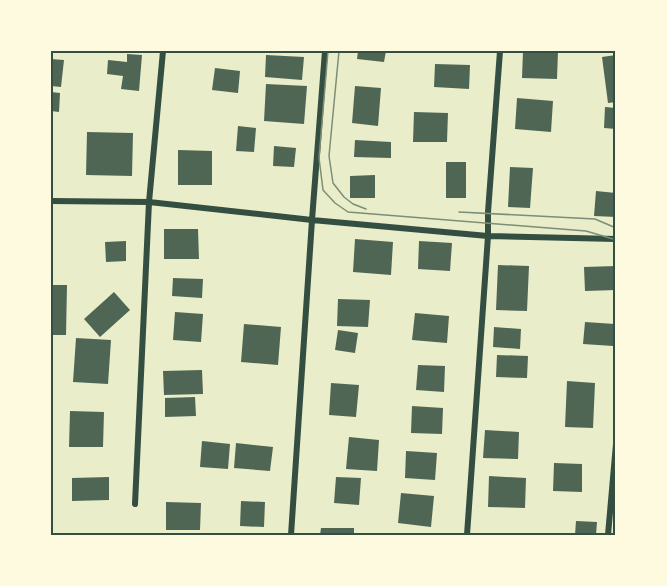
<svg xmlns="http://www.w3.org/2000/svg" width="667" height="586" font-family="Manrope,sans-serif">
<rect width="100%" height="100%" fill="#e9edc9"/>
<path fill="#4f6655" d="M358,51H386L384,62L357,59Z
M523,51H558L557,79L522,78Z
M127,54L142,55L139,91L121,89L123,76L107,74L108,60L127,62Z
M266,55L304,57L302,80L265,77Z
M616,55V102L608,103L602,57Z
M51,59L64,60L61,87L51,86Z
M435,64L470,65L469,89L434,87Z
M215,68L240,71L238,93L212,90Z
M266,84L307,86L304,124L264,121Z
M355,86L381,88L378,126L352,123Z
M51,92L60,93L59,112L51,111Z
M517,98L553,101L551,132L515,129Z
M605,107L616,108V129L604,128Z
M414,112L448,113L447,142H413Z
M238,126L256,128L254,152L236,151Z
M87,132L133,133L132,176L86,175Z
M355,140L391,142V158L354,157Z
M274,146L296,148L294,167L273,166Z
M178,150L212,151V185H178Z
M446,162H466V198H446Z
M510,167L533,168L530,208L508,207Z
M375,175V198H350V176Z
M596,191L616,193V217L594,216Z
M164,229H198L199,259H164Z
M355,239L393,242L391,275L353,272Z
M126,241V261L106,262L105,242Z
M419,241L452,243L450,271L418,269Z
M498,265L529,266L527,311L496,310Z
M616,266V290L585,291L584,267Z
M173,278L203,279L202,298L172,296Z
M51,285H67L66,335H51Z
M114,292L130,310L100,337L84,319Z
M338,299L370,300L368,327L337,326Z
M175,312L203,314L201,342L173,340Z
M415,313L449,316L447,343L412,340Z
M585,322L615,324L613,346L583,344Z
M244,324L281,327L278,365L241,362Z
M494,327L521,329L520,349L493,347Z
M338,330L358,333L355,353L335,350Z
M76,338L111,340L108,384L73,382Z
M497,355L528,356L527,378L496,377Z
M418,365L445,366L444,392L416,390Z
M202,370L203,394L164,395L163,371Z
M567,381L595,383L593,428L565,427Z
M331,383L359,385L356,417L329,415Z
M195,397L196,416L165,417V398Z
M412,406L443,408L442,434L411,433Z
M70,411L104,412L103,447H69Z
M485,430L519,432L518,459L483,458Z
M349,437L379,440L377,471L346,469Z
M202,441L230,444L228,469L200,467Z
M236,443L273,447L270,471L234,468Z
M406,451L437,453L435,480L405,478Z
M554,463L582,464V492L553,491Z
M489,476L526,478L525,508L488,507Z
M109,477V500L72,501V478Z
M336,477L361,478L359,505L334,503Z
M401,493L434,496L431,527L398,523Z
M241,501L265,502L264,527L240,526Z
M166,502L201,503L200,530H166Z
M576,521L597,522L596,535H575Z
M321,528H354V535H320Z"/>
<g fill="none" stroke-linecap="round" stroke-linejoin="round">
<path stroke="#344e41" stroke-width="6" d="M51,201L149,202L312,220L488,236L616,239
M135,504L149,202L163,51
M291,535L312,220L325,51
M467,535L488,236V212L500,51
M608,535L616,444"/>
<path stroke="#7c8e77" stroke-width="1.5" d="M328,51L319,158L323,190L335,203L348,212L586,231L613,239L616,243
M339,51L329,156L333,183L344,197L353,204L366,209
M459,212L595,219L616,228"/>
</g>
<rect width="667" height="586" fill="none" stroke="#fefae0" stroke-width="105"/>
<rect x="52" y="52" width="562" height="482" fill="none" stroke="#344e41" stroke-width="2"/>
</svg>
